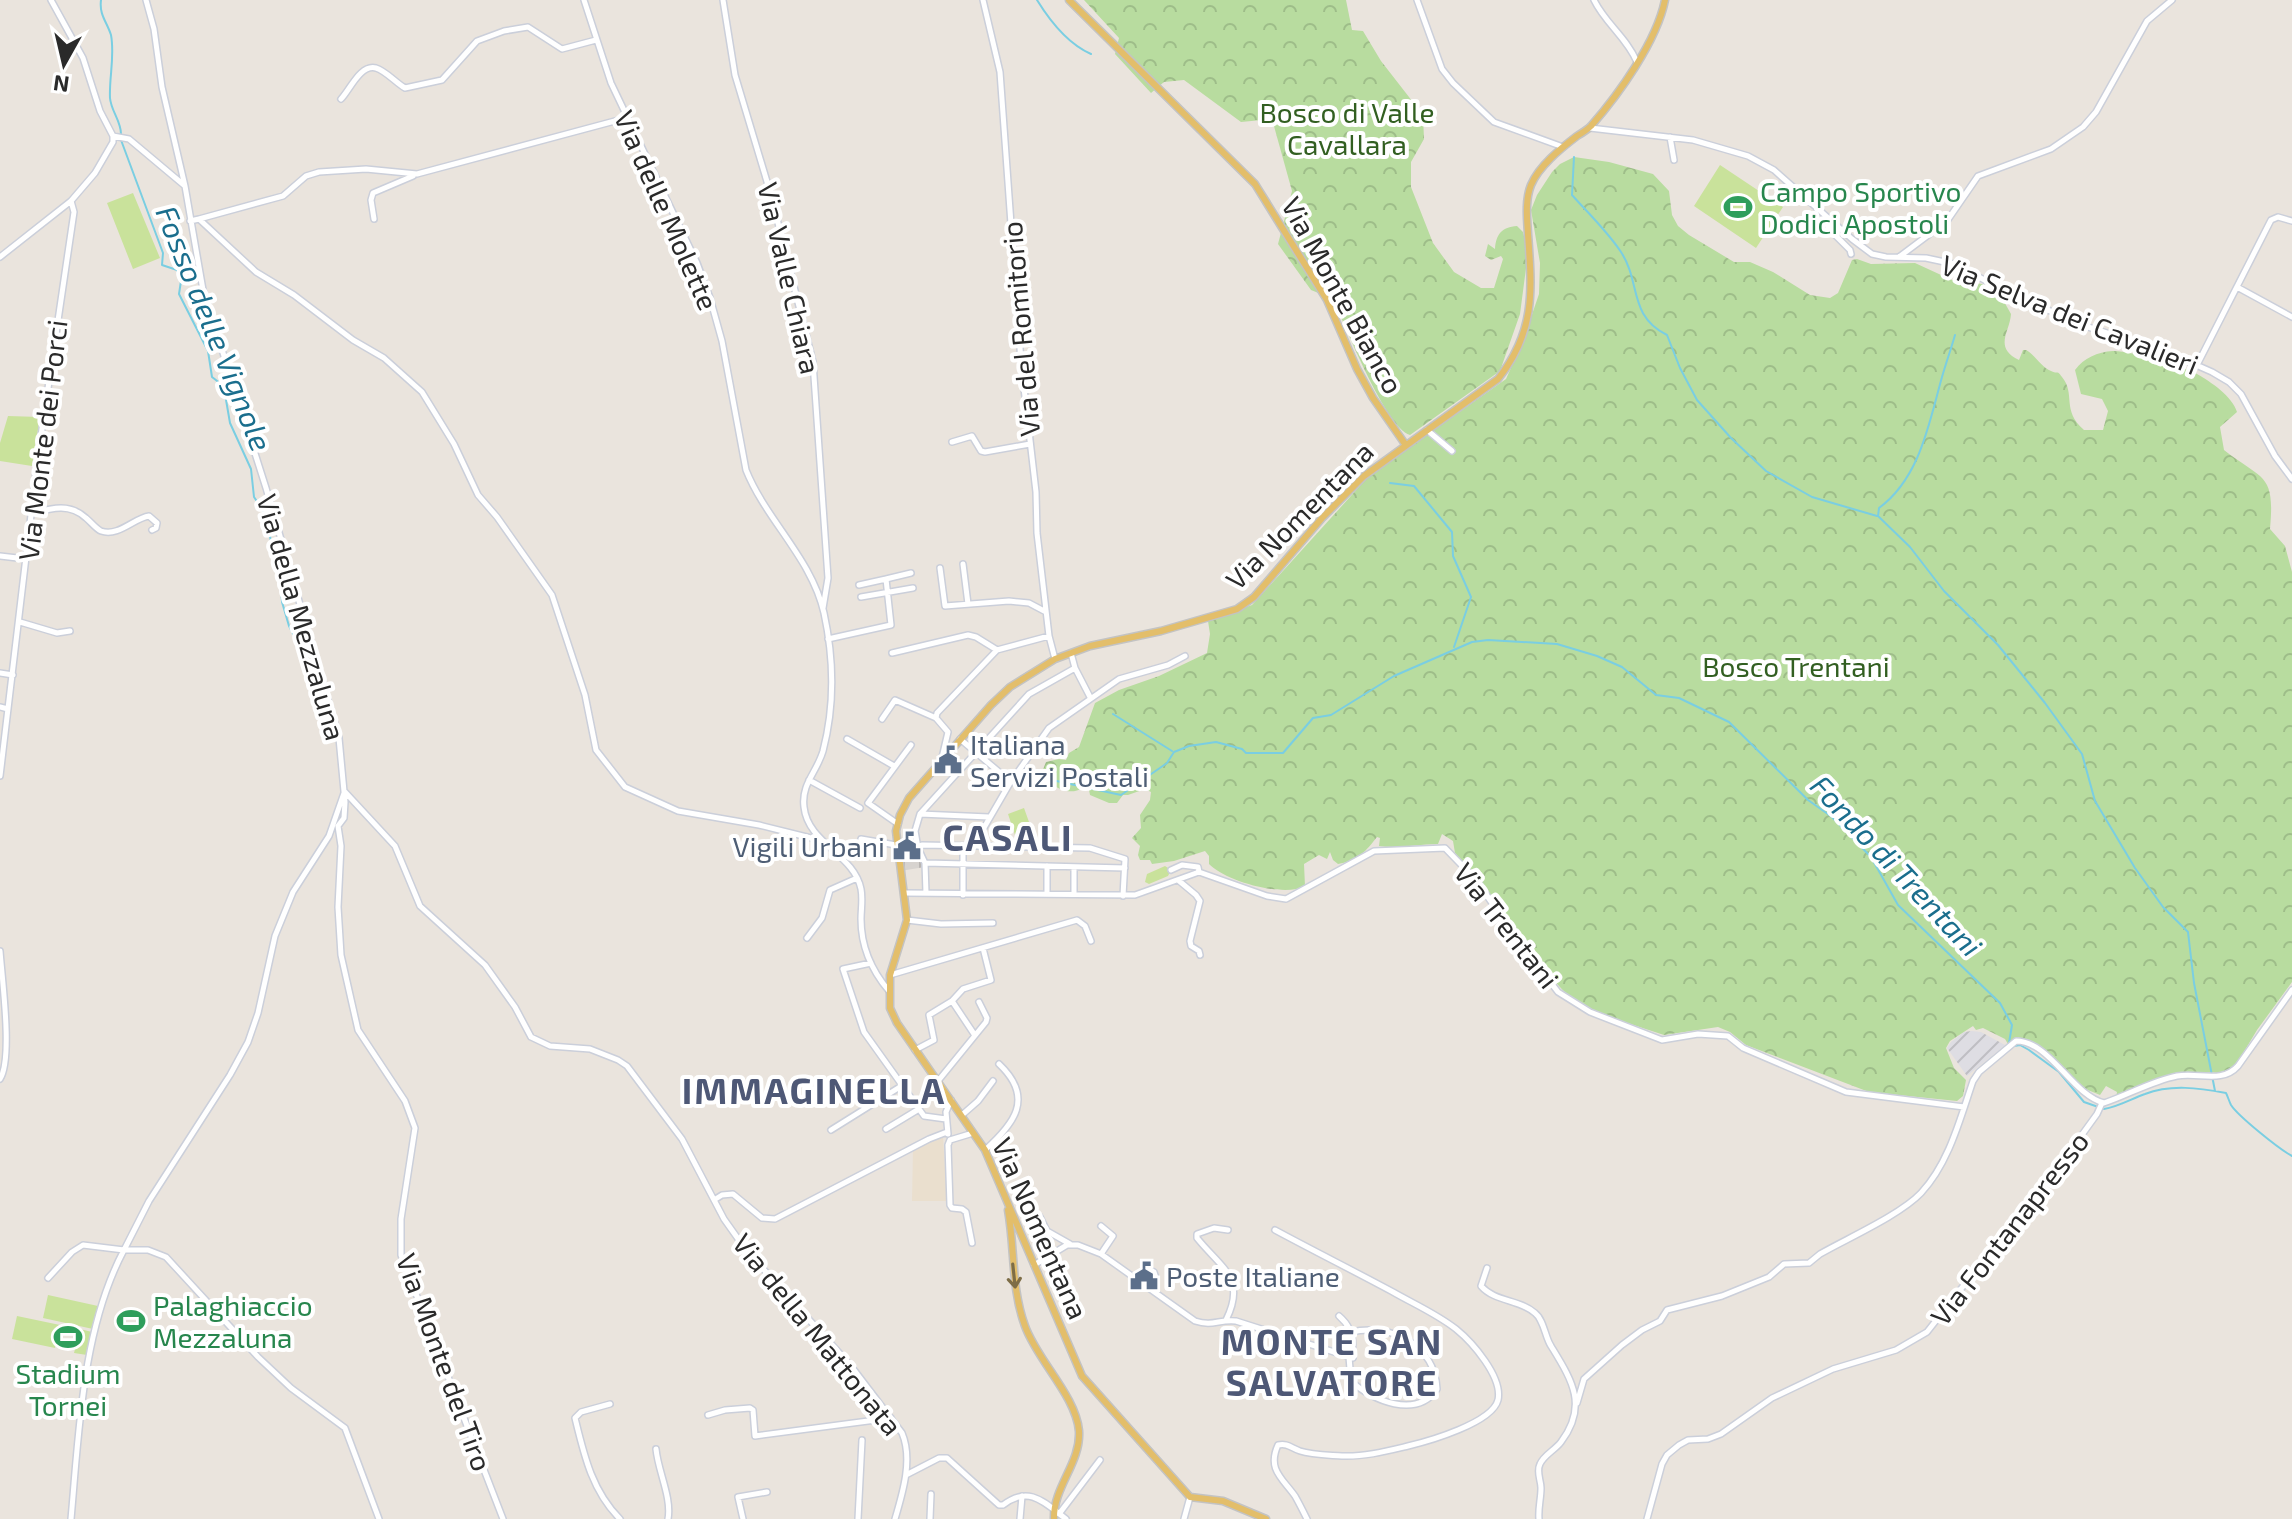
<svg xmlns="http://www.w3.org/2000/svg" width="2292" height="1519" font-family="'Exo 2',sans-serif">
<defs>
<pattern id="industrial-furrows" width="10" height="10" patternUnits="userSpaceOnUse" patternTransform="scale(2)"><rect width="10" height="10" fill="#dedde3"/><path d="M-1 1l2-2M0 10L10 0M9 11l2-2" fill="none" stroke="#bfbec3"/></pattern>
<pattern id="forest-crowns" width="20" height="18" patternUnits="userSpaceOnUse" patternTransform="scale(2)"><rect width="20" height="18" fill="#b8dc9f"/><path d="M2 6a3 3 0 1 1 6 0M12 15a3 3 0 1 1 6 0" fill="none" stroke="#9ebd89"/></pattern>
<pattern id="plaza-grid" width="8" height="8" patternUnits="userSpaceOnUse" patternTransform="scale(2)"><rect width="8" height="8" fill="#d7d3cf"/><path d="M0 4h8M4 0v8" fill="none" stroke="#b9b5b2"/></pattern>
</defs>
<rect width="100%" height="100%" fill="#eae4dd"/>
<path fill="url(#industrial-furrows)" d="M1972,1031L1981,1032L2005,1045L1967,1076L1947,1048L1951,1042L1964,1032Z"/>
<path fill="#eadfce" d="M943,1137L947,1201H912L913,1149L931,1139Z"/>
<path fill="url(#forest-crowns)" d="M1084,0H1346L1352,30L1363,31L1381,61L1423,115L1424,139L1411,162V187L1433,243L1454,272L1481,288H1494L1503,259L1501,256L1491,260L1485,256L1488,244L1495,249C1496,234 1502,227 1517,226L1523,232L1528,253L1520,314L1500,371L1410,435C1385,427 1346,327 1333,299L1311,290L1278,244L1292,191L1272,119L1241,122L1184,80L1164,82L1151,93L1115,54L1119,38Z
M1574,157L1609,162L1653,174L1669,191L1672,215L1678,226L1689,235L1734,262H1750L1773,272L1810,295L1830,298L1838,293L1852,260L1857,259L1871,264L1915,263L1952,280L1982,284L2002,298L2011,314C2010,332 1993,347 2019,360L2023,350H2026C2035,355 2042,368 2051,371C2059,375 2056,369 2062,377C2076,394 2061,410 2084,430H2103L2108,411L2102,399L2081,394L2075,370C2084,358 2097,352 2113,351C2128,350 2182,366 2197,374C2211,382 2232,396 2237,412L2220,427L2224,450C2264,481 2275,473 2270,529L2285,546L2292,572V982L2257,1030L2236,1065L2225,1074C2186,1067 2152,1084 2116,1098L2117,1092L2106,1086L2100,1095L2083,1088L2064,1068L2018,1037L2008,1044L2005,1039L1983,1028L1976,1030L1973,1026L1950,1041L1946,1048L1954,1068L1966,1080L1963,1096L1957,1101L1869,1092L1746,1045L1730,1032L1718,1027L1664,1035L1594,1012L1572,1000L1534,959L1499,910L1500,906L1496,905L1455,853L1453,841L1442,834L1438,844C1418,844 1398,849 1379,846L1380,838L1377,837C1366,851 1358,861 1338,864L1333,860L1330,852L1327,859L1319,855L1304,864L1305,886C1284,898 1225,881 1209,864V856L1205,851L1174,861L1152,864L1150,860H1140L1138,855L1140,846L1132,838L1141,828L1140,815L1150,800L1151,792L1145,789L1128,795H1123L1117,803H1109L1090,795L1089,790L1083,788C1069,796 1059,788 1046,782L1042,772L1046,762L1059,759L1066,760L1069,753L1079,747L1095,703L1119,690L1159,676L1207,653L1210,634L1208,621L1252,605L1369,476L1506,379L1523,341L1539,294L1540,263L1531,210L1537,195L1552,172L1560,164Z"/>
<path fill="#c9e29b" d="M1720,165L1783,207L1756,248L1694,206Z
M133,193L160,258L133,269L107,203Z
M8,416L40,417L32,466L0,461V443Z
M1024,808L1034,836L1017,841L1008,814Z
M1165,866L1171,870L1168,876L1149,884L1145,882L1147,874Z
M48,1295L98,1306L93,1329L43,1318Z
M17,1316L60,1325L55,1348L12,1339Z
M80,1329L92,1332L87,1355L74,1353Z"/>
<path fill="url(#plaza-grid)" d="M918,848L925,867L900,871L897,852Z"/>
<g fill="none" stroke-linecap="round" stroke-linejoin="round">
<path stroke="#7acee2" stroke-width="2" d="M101,0C99,15 107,22 111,35C115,56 109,77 110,98C111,111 121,121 121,134
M1037,0C1050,21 1068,44 1091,54
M121,140L163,253L162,265L177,270L181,281L179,294L208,351L212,377L221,384L225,394L230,423L251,469L254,497L263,510L269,529L273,556L280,570L282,602L289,626L297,641L304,671
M1574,157L1572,195C1588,213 1607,231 1621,252C1641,282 1628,316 1667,335L1680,368L1697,400L1731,438L1766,471L1812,497L1877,516
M1955,335C1951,349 1946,363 1942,377C1929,423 1920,478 1879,508L1878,516L1910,547L1944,591L1998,645L2045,703L2082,754L2095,801L2135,868L2163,907L2188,932L2194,983L2215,1091
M1390,483L1414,486L1452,532L1453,556L1471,597L1454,647
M1113,714L1172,751
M1038,777L1121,795L1167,763L1174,752L1189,746L1216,742L1242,749L1246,753H1283L1313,718L1331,715L1394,676L1472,642L1488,640L1557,644L1597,656L1622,667L1656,695L1679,698L1729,722L1808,800L1832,817L1871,857L1898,905L2000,1003L2012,1025L2009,1043
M2014,1046L2020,1045L2029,1050L2059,1072L2084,1102L2104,1109C2118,1107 2131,1099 2145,1094C2171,1084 2199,1088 2226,1093C2228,1097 2229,1101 2231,1105C2238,1116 2279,1149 2292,1156"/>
<defs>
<path id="minor" d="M584,0L611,83L697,263L710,298L722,341L746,470C766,520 812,559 824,613C834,659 835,705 823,751C817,772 801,784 804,807C808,844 854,854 861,889C863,899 861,910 861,919C861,947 872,971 889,991
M723,0L735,75L771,195L813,362L828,578L823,608
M983,0L1000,72L1021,362L1036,492L1037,533L1049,636L1055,659
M1417,0L1442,69L1453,83L1494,122L1563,147
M1594,0C1605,23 1627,38 1637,62
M341,99C350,90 360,64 376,68C386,71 396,83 405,88L442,80L477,41L504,31L528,27L562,49L596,40
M1590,128L1693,140L1748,156L1774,170L1852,239L1872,254L1886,257L1926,258L1954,264L2013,295L2085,326L2169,353L2212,372L2229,382L2241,394L2275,456L2292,479
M113,136L129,139L185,186L162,87L154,29L146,0
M1670,137L1674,160
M185,186L203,290L266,488L339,738L345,802L344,818L338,826L341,846L338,907L341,955L358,1030L405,1101L415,1128L401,1219V1255L503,1519
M199,219L283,196L306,176L319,172L366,169L417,174L626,118
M374,219L371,200L373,193L413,176
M1830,220L1827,223L1828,228L1850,250L1851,254
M190,221L199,219L256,272L294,295L353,340L384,358L422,392L454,444L478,495L497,517L552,595L585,695L596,750L625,787L678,811L759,825L819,840
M0,257L71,201L95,173L113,142V136L100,111L83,58L51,0
M1899,257L1947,221L1978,176L2051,149L2083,127L2096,112L2147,21L2172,0
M2237,287L2292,317
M2197,365L2271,220L2278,217L2292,221
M1427,430L1452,451
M952,442L972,436L981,451L985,452L1030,444
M32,513C52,508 70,503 86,518C91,522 96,529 101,531C119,537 134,518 149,516L157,523L156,528L152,530
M0,556L26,559
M963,564L968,604
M940,568L945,606L1009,601L1029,603L1046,612
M886,579L911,573
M861,597L913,588
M20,622L57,633L70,631
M828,639L891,625L886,579L859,585
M892,653L968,635L976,637L997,650
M1071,653L1075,668L1090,697
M0,673L13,675
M0,707L8,709
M936,718L937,713L997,650L1049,636
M882,719L895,700L936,718L948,732L941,762
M847,739L894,766
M960,739L1011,782
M0,776L38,456L74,212L71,201
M809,780L860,808
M345,792L395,846L420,906L485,965L515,1007L531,1037L550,1046L590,1049L618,1060L627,1066L682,1139L724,1219L746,1250L851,1366L902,1433C913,1459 903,1492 895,1519
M920,814L989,817
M898,824L868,803L911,745
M861,839L896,845
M970,846L978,838L1010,783L1049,728L1119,679L1168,665L1185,656
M897,852L912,851L922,845L1090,848L1125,859L1123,896
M925,863L1125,868
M1171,870L1182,865L1198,867L1199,872
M1178,880L1196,895L1200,901L1190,941L1191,946L1199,951L1200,955
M904,893L1135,895L1199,872L1267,896L1286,899L1374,851L1445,848L1477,881L1511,931L1558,992L1590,1012L1662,1040L1698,1034L1728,1036L1743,1048L1846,1092L1964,1107
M926,893L925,863L918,848L915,831L920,814L1029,694L1075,668
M1047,893V866
M1074,893V867
M963,895V846
M907,920L941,924L993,923
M807,938L822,918L830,890L857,878
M0,951C2,979 13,1059 0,1079
M871,963L843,969L864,1032L924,1116L946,1119
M890,975L1077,920L1085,926L1091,941
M974,1034L952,1001L963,989L991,980L983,948
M915,1050L934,1040L929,1015L952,1001
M938,1081L986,1022L987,1018L979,1002
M962,1115L978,1101L993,1081
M886,1129L919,1109
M831,1130L903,1085
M948,1134L946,1112L951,1100
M985,1150C1014,1124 1035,1098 999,1064
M714,1200L722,1195L733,1194L762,1218L775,1219L929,1139L947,1132
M1040,1217L1047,1231L1070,1244
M1101,1226L1113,1236L1101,1254
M1275,1230C1314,1251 1354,1271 1393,1292C1414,1304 1437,1314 1456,1329C1472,1342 1503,1377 1498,1400C1492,1423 1429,1441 1408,1446C1387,1451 1364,1457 1342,1456C1330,1455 1312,1455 1300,1451C1291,1448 1288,1443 1278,1445C1267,1469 1282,1478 1295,1496C1299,1503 1303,1511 1307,1519
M972,1243L966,1212L962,1209L952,1208L950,1205L948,1145L950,1140L973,1133
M124,1250L149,1201L230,1075L248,1042L258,1013L275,936L293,892L329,836L344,793
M125,1250H148L166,1257L258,1357L291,1388L345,1428L379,1519
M1034,1265L1067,1245H1078L1101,1254L1195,1321C1213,1327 1219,1319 1236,1321L1353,1358
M1487,1268L1481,1286C1495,1302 1519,1299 1535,1313C1544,1320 1545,1337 1551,1346C1571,1379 1589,1405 1561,1442C1555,1450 1544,1455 1540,1464C1536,1472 1541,1480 1541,1488C1541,1499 1538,1508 1539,1519
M48,1278L72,1252L83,1245L124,1250C82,1329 79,1432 71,1519
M1146,1287L1153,1284L1156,1278L1154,1272L1148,1269
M1339,1316C1352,1327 1355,1342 1351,1358
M1226,1320C1247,1278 1221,1268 1197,1238V1234L1214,1228L1228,1230
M1349,1357L1351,1381C1372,1401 1417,1419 1437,1389C1435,1344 1390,1323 1351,1332
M1577,1403L1584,1379L1622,1345L1642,1330L1660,1321L1667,1310L1722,1296L1769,1277L1784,1264L1809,1263L1820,1254C1848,1238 1900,1215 1921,1193C1949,1163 1960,1119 1973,1081L1979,1072L2016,1041C2050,1041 2072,1095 2104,1103C2128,1095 2152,1081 2177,1076C2198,1072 2222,1084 2238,1066L2292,990
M610,1404L581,1412L575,1418C584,1455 592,1491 620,1519
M708,1415L725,1410L750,1408L753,1410L755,1436L891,1418
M656,1449C658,1471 672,1498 668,1519
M906,1475L939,1458H947L999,1505H1003C1029,1485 1044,1502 1066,1519
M1059,1514L1100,1460
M743,1519L738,1497L767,1492
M858,1519L862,1440
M930,1519L931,1494
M1020,1519L1022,1496
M1184,1519L1190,1497
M1647,1519L1662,1464L1667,1455L1679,1445L1688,1440L1708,1439L1721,1434L1772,1398L1833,1369L1896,1350L1927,1332L2076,1143L2097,1114L2102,1103"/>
<path id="major" d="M1069,0L1255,184L1327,300L1357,369L1373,398L1405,444
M1008,1210C1015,1249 1011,1288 1025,1326C1037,1360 1076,1396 1079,1431C1081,1463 1053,1487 1054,1519
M1266,1519L1223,1501L1190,1497L1082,1376L985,1150L897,1023L890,1008V975L907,920L896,831L900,815L909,798L991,705L1010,687L1055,659L1090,646L1161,631L1237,609L1254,597L1322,518L1364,476L1498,379C1536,331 1532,290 1528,234C1527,218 1525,200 1531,185C1539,166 1560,149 1577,136C1582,133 1587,130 1591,126C1619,94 1657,41 1665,0"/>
</defs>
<use href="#minor" stroke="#cbcfda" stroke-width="8"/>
<use href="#major" stroke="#c3c3c3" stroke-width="9"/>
<use href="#minor" stroke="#fff" stroke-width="5"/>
<use href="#major" stroke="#e3be6a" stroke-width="6"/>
</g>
<defs><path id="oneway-shaft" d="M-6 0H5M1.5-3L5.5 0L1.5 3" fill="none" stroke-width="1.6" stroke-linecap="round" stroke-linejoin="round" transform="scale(2)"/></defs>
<use stroke="#7d6d47" href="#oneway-shaft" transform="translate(1014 1276) rotate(84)"/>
<defs>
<symbol id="stadium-bare" viewBox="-9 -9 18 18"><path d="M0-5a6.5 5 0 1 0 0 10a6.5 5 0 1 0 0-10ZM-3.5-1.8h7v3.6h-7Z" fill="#2e9e5b" stroke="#fff" stroke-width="2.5" paint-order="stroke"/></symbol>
<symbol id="civic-bare" viewBox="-9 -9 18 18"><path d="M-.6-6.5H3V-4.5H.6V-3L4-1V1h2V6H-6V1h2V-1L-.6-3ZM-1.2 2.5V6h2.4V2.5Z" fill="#5c6f8a" stroke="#fff" stroke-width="2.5" paint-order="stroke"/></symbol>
</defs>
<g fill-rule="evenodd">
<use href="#stadium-bare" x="1718" y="187" width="40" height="40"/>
<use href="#civic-bare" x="928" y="740" width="40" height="40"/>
<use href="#civic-bare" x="887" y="826" width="40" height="40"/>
<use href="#civic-bare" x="1124" y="1256" width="40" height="40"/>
<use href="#stadium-bare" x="111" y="1301" width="40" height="40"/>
<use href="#stadium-bare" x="48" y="1317" width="40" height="40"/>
</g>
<g text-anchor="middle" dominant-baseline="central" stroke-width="8" stroke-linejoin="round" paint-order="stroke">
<g font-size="28" fill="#325f21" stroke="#fff">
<text x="1347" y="112">Bosco di Valle<tspan x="1347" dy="32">Cavallara</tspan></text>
<text x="1796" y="666">Bosco Trentani</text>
</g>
<g font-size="28" fill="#27864d" stroke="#fff" text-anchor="start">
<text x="1760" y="191">Campo Sportivo<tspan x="1760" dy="32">Dodici Apostoli</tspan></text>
<text x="153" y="1305">Palaghiaccio<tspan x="153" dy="32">Mezzaluna</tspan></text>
<text x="68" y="1373" text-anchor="middle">Stadium<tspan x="68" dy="32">Tornei</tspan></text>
</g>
<g font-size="28" fill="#2a2a2a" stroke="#fff">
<text transform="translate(667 210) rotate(66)">Via delle Molette</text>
<text transform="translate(790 278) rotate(77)">Via Valle Chiara</text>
<text transform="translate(1343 295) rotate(61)">Via Monte Bianco</text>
<text transform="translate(2070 314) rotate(22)">Via Selva dei Cavalieri</text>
<text transform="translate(1020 329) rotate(-95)">Via del Romitorio</text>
<text transform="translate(42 440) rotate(-83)">Via Monte dei Porci</text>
<text transform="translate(1299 515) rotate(-45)">Via Nomentana</text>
<text transform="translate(302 617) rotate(74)">Via della Mezzaluna</text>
<text transform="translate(1507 925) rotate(52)">Via Trentani</text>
<text transform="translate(1041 1228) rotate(66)">Via Nomentana</text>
<text transform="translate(2009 1228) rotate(-52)">Via Fontanapresso</text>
<text transform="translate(818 1334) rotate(51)">Via della Mattonata</text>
<text transform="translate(445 1362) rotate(70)">Via Monte del Tiro</text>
</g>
<g font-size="28" fill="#4e5e75" stroke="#fff" text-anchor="start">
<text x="970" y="744">Italiana<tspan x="970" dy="32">Servizi Postali</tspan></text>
<text x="885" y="846" text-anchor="end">Vigili Urbani</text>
<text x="1166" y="1276">Poste Italiane</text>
</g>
<g font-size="30" font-style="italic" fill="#1a6e8d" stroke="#fff">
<text transform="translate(215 328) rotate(68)">Fosso delle Vignole</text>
<text transform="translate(1897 865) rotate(47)">Fondo di Trentani</text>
</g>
<g font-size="36" font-weight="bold" letter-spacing="2" fill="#4e5876" stroke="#fff">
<text x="1008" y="836">CASALI</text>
<text x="814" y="1089">IMMAGINELLA</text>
<text x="1332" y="1340">MONTE SAN<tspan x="1332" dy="41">SALVATORE</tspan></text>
</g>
</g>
<g transform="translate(64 64) rotate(188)" stroke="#ffffff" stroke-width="6" paint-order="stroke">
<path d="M0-6L14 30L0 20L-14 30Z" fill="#2a2a2a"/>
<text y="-12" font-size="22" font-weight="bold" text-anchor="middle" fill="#2a2a2a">N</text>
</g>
</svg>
